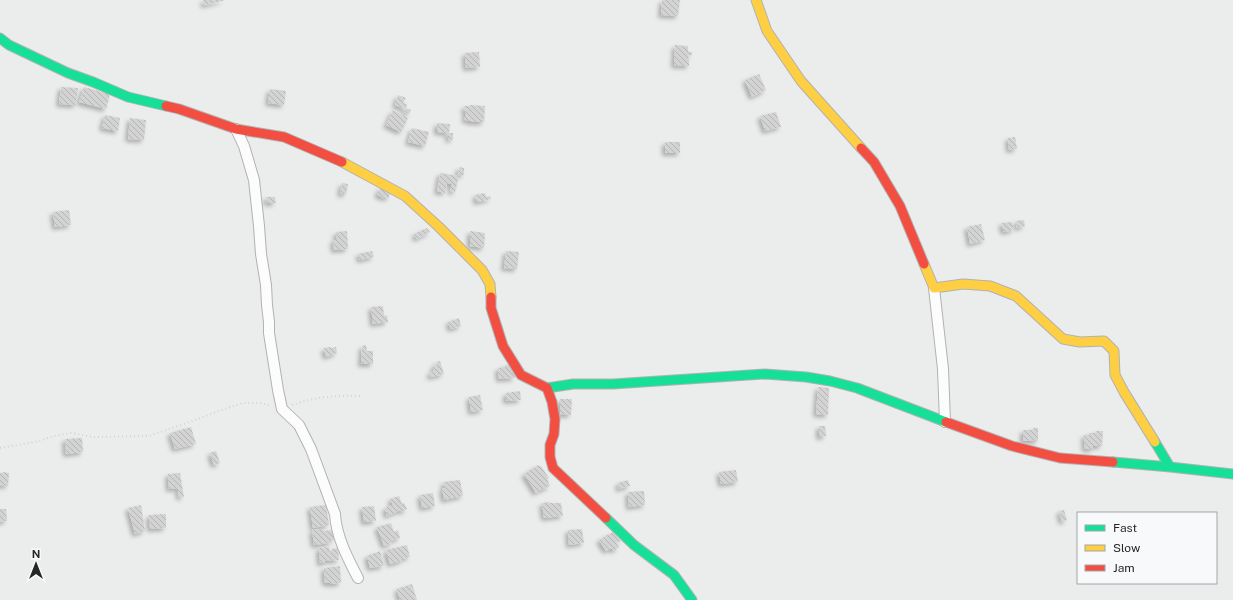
<svg xmlns="http://www.w3.org/2000/svg" width="1233" height="600" font-family="'Public Sans',sans-serif">
<defs>
<pattern id="building-back-hatch" width="6" height="6" patternUnits="userSpaceOnUse"><rect width="6" height="6" fill="#d3d3d3"/><path d="M-1 5l2 2M0 0l6 6M5-1l2 2" fill="none" stroke="#b5b5b5"/></pattern>
<filter id="shadow"><feDropShadow dx="-3" dy="3" stdDeviation="2" flood-color="#0004"/></filter>
</defs>
<rect width="100%" height="100%" fill="#ebecec"/>
<path fill="url(#building-back-hatch)" filter="url(#shadow)" d="M203,0H223V1L204,5Z
M662,0H680L678,16L661,15Z
M675,45L688,46V52H692V55H688V59H689V66L674,65Z
M479,52L480,67L466,68L465,53Z
M759,74L766,90L752,97L745,80Z
M61,87L78,88L76,105L59,104Z
M84,87L110,94L106,109L79,102Z
M270,89L286,91L284,105L268,103Z
M398,95L406,98L403,103L407,104L406,108L411,110L409,114L404,112L405,109L395,105Z
M470,105L485,106L484,122H471V121L465,120L464,117H466L464,106H470Z
M393,110L408,118L401,132L386,125Z
M776,112L781,127L765,131L760,116Z
M105,115L120,118L118,131L102,128Z
M130,118L146,120L144,140L128,139Z
M437,123L450,124L449,133H453V140L448,139V133L437,132Z
M412,128L429,132L425,146L408,142Z
M1015,137L1017,149L1009,150L1008,138Z
M665,142H680V153H665Z
M459,167L464,168V175H458Z
M440,173L459,176L455,192L450,191L452,184L447,183L445,193L437,191Z
M342,183L348,184L346,194H340Z
M381,187L390,194L388,199L384,196L383,198L377,194Z
M485,193L486,197L490,196L491,199L477,202L475,195Z
M266,197H275L276,203H267Z
M69,210L71,225L55,227L53,212Z
M1024,220L1025,226L1017,228L1016,221Z
M1012,222L1014,230L1004,232L1001,223Z
M981,224L985,240L970,244L967,227Z
M427,228L430,232L417,239L414,234Z
M347,231L348,249L334,250L333,240H337L336,232Z
M470,231L485,233L484,248L470,246Z
M372,251L374,257L360,260L358,254Z
M506,251L519,252L517,269L504,268Z
M383,306L384,316L387,315L388,322L373,324L371,307Z
M459,318L461,326L451,329L448,322Z
M366,345L367,351H373V364H361L362,346Z
M330,347V348L336,347L337,353L326,357L324,348Z
M440,361L444,374L431,377L429,373L434,371L433,366L437,365L436,362Z
M505,365H512L515,378L499,379L498,368L505,367Z
M818,387L829,388L828,415L816,414Z
M520,391L521,400L506,401V393Z
M480,395L483,410L471,412L469,397Z
M560,399H572L571,415L560,414Z
M819,426H825L826,436L819,437Z
M191,427L196,444L175,449L170,433Z
M1033,428H1038V441H1023V430H1033Z
M1096,431H1103L1102,446H1093V449H1085L1084,435H1089V433H1096Z
M82,438L83,452L66,454L65,439Z
M216,451L220,463L214,465L210,453Z
M538,465L539,466H541L549,478L547,479L550,486L542,490V489L536,493L524,474Z
M736,470L738,482L721,484L719,472Z
M3,472L9,473L8,486L0,485V473H2Z
M180,473L184,497H179L178,488L169,489L168,474Z
M460,480L463,496L444,500L442,488H445L443,482Z
M628,480L630,486L619,489L618,483Z
M644,491L645,505L629,507L628,492Z
M433,493L435,506L422,508L420,495Z
M399,496L402,504L404,503L407,509L402,512L401,510L387,516L385,508L393,505L390,499Z
M549,502L550,503H561L563,516L544,518L542,503Z
M141,505L145,531L135,534L128,508Z
M326,505L329,525L313,528L310,507Z
M374,506L376,521L364,522L362,507Z
M0,509H6L7,521L0,522Z
M1064,510L1067,520L1062,522L1059,511Z
M166,514V528L150,529L149,515Z
M391,523L394,532L398,530L400,538L391,541L392,543L384,546L377,527Z
M323,529V531L333,530L334,540L330,541V543L314,545L312,530Z
M582,529L584,543L569,545L568,530Z
M613,532L621,541L616,543L619,547L614,551L612,548L606,551L599,540Z
M407,545L410,557L402,559V561L390,564L386,550Z
M329,547L330,553H332V549L338,548L339,560L325,561V563H320L319,548Z
M380,551L384,566L370,568L367,556Z
M340,566L341,583L330,584V583H325L324,568Z
M412,584L417,600H400L397,589Z"/>
<g fill="none" stroke-linecap="round" stroke-linejoin="round">
<defs>
<path id="street" d="M236,129L244,146L254,180L259,226L261,254L266,285L267,305L269,322V333L278,390L282,409L299,425L311,449L335,514C336,536 348,559 358,578
M934,288L943,369L945,422"/>
<path id="fast" d="M0,38L9,45L68,73L93,82L128,97L166,106
M547,388L573,384H613L765,374L806,377L830,381L857,388L946,422
M1155,442L1170,467L1233,474
M1113,462L1170,467
M606,518L634,545L674,575L692,600"/>
<path id="slow" d="M756,0L767,31L801,81L861,148
M342,162L405,196L438,226L482,270L490,284L491,297
M924,264L934,288L963,284L990,286L1016,296L1063,339L1080,342L1104,341L1114,351L1115,375L1124,392L1155,442"/>
<path id="jam" d="M166,106L179,109L236,129L284,137L342,162
M861,148L874,162L900,206L924,264
M491,297V308L503,346L521,375L547,388L552,402L555,419L554,434L550,445V457L553,468L606,518
M946,422L1012,446L1060,458L1113,462"/>
</defs>
<use href="#street" stroke="#b1b2b2" stroke-width="12"/>
<use href="#fast" stroke="#b1b2b2" stroke-width="11"/>
<use href="#slow" stroke="#b1b2b2" stroke-width="11"/>
<use href="#jam" stroke="#b1b2b2" stroke-width="11"/>
<path stroke="#d2d3d3" stroke-width="2" stroke-dasharray="1 3" stroke-linecap="butt" d="M292,405C314,397 337,395 361,396
M0,448L35,442L54,436L71,433L94,437L149,436L201,418L221,410L243,403H261L272,406"/>
<use href="#street" stroke="#fcfcfc" stroke-width="10"/>
<use href="#fast" stroke="#16e098" stroke-width="9"/>
<use href="#slow" stroke="#ffcf43" stroke-width="9"/>
<use href="#jam" stroke="#f24e42" stroke-width="9"/>
</g>
<rect x="1077" y="512" width="140" height="72" fill="#f8f9fb" stroke="#a4a5a6"/>
<rect x="1085" y="525" width="20" height="6" fill="#16e098" stroke="#a4a5a6"/>
<text x="1113" y="532" font-size="12" fill="#262627">Fast</text>
<rect x="1085" y="545" width="20" height="6" fill="#ffcf43" stroke="#a4a5a6"/>
<text x="1113" y="552" font-size="12" fill="#262627">Slow</text>
<rect x="1085" y="565" width="20" height="6" fill="#f24e42" stroke="#a4a5a6"/>
<text x="1113" y="572" font-size="12" fill="#262627">Jam</text>
<g transform="translate(36 564)" stroke="#f8f9fb" stroke-width="3" paint-order="stroke">
<path d="M0-3L7 15L0 10L-7 15Z" fill="#262627"/>
<text y="-6" font-size="11" font-weight="bold" text-anchor="middle" fill="#262627">N</text>
</g>
</svg>
